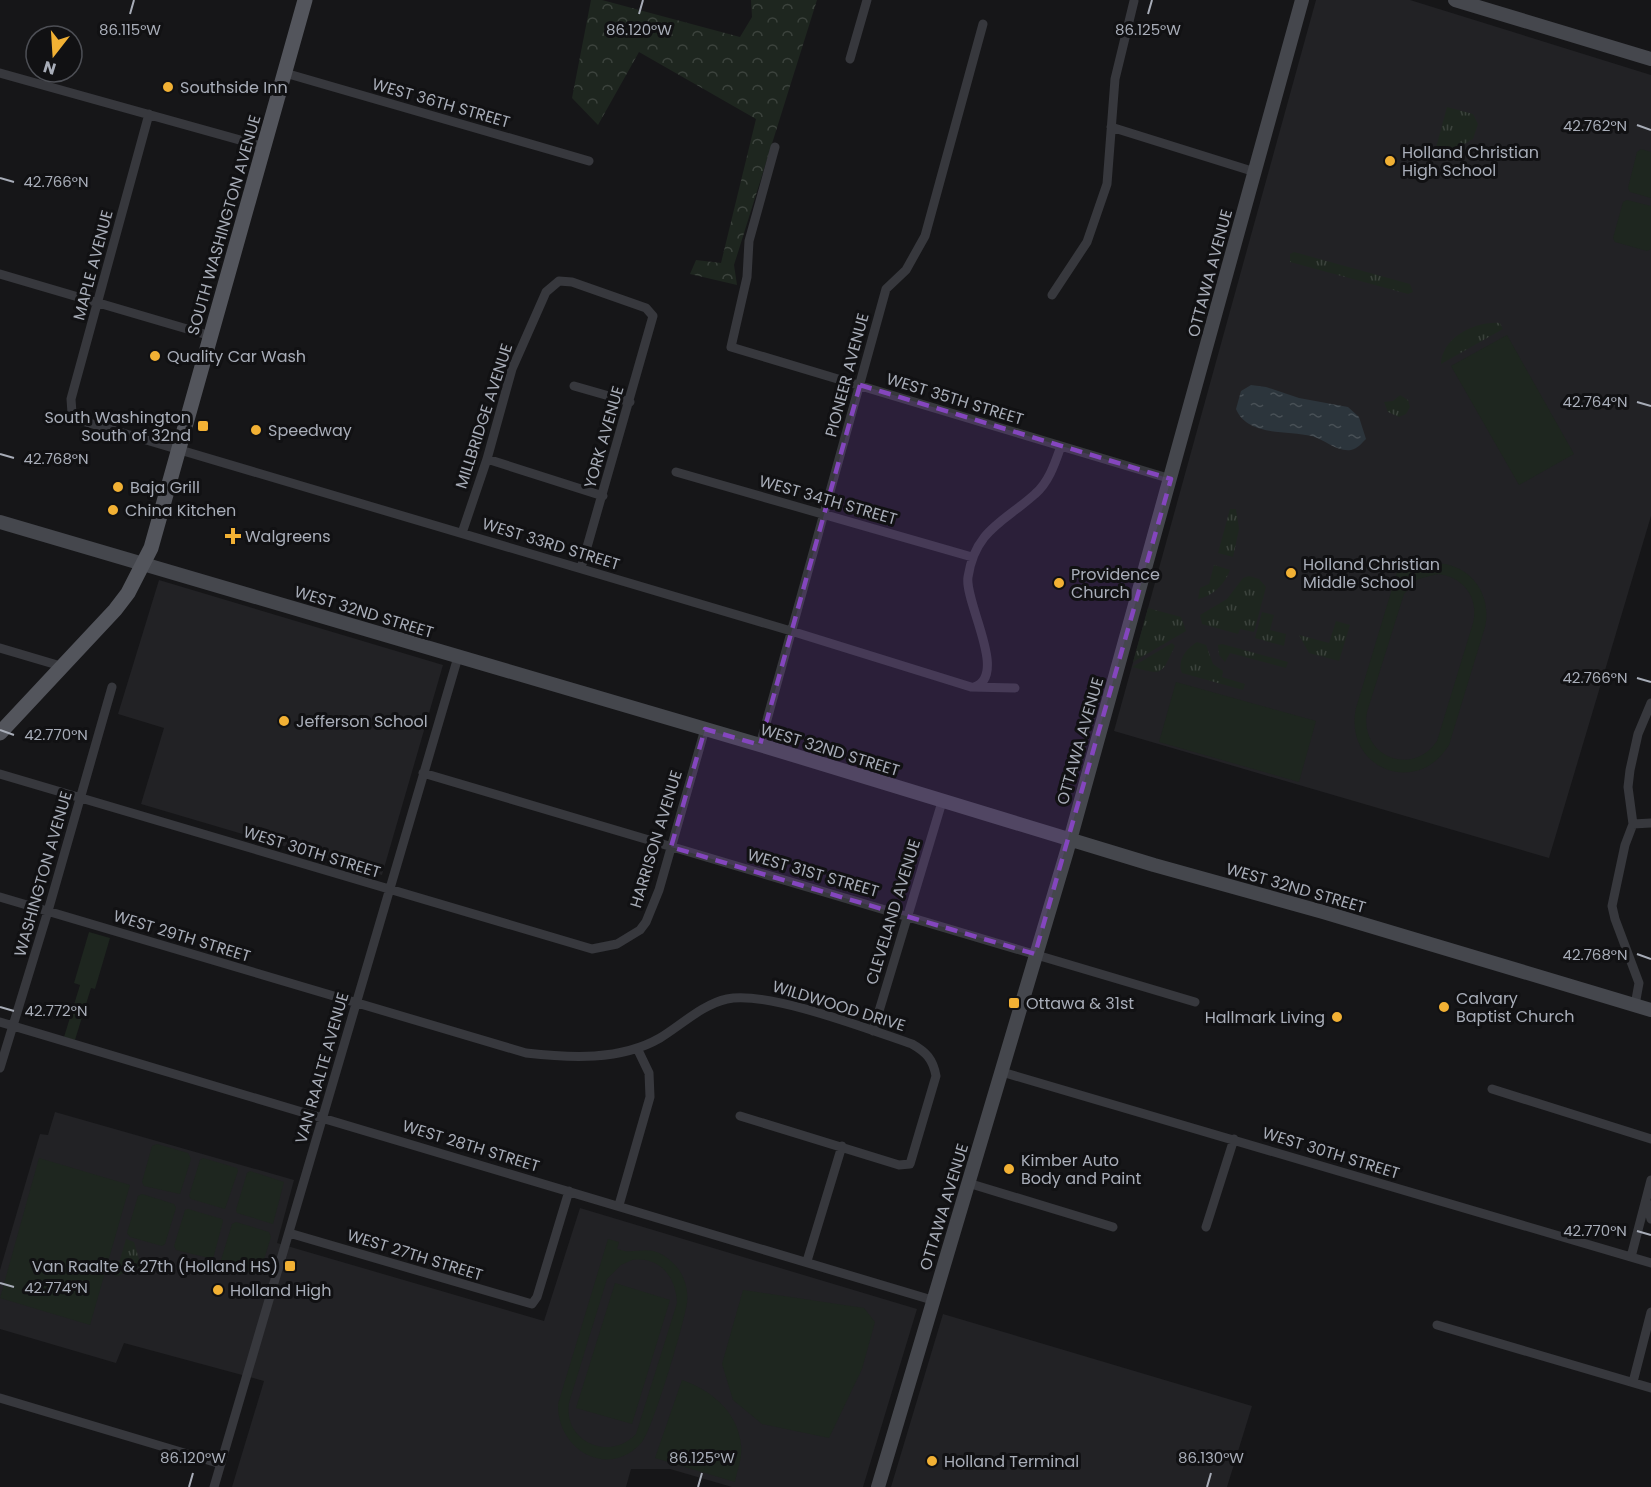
<svg xmlns="http://www.w3.org/2000/svg" width="1651" height="1487" font-family="Poppins,sans-serif">
<defs>
<pattern id="grass-tufts" width="24" height="20" patternUnits="userSpaceOnUse" patternTransform="scale(1.5)"><rect width="24" height="20" fill="#1e261f"/><path d="M3 7l-1-3M5 7V3M7 7l1-3M15 17l-1-3M17 17v-4M19 17l1-3" fill="none" stroke="#3c433d"/></pattern>
<pattern id="forest-crowns" width="20" height="18" patternUnits="userSpaceOnUse" patternTransform="scale(1.5)"><rect width="20" height="18" fill="#1e261f"/><path d="M2 6a3 3 0 1 1 6 0M12 15a3 3 0 1 1 6 0" fill="none" stroke="#3c433d"/></pattern>
<pattern id="water-ripples" width="26" height="14" patternUnits="userSpaceOnUse" patternTransform="scale(1.5)"><rect width="26" height="14" fill="#2c353c"/><path d="M2 4q2-2 4 0t4 0M15 11q2-2 4 0t4 0" fill="none" stroke="#485056"/></pattern>
</defs>
<rect width="100%" height="100%" fill="#161618"/>
<path fill="#222225" d="M1316,0H1410L1651,75V516L1549,858L1114,731Z
M159,580L443,665L382,875L141,804L164,728L118,714Z
M55,1112L294,1180L277,1243L544,1321L580,1208L917,1309L863,1487H732L670,1469H631L626,1487H232L264,1381L124,1343L116,1363L0,1329V1270L40,1134L48,1135Z
M943,1314L1252,1406L1227,1487H891Z"/>
<path fill="url(#grass-tufts)" d="M1447,107L1473,114L1478,124L1473,139L1442,157L1439,152L1434,155Z
M1294,252L1410,284L1413,292L1408,294L1290,262V254Z
M1500,323L1503,329L1441,364C1442,337 1476,321 1500,323Z
M1400,395L1408,400L1410,407L1406,414L1399,417L1388,412L1384,402L1393,401Z
M1230,509H1236L1239,529L1233,557L1218,553Z
M1214,565L1230,570C1225,584 1213,596 1198,599L1200,588L1209,584Z
M1249,576L1259,579L1266,587L1254,632L1240,629L1238,634L1202,624L1200,615L1227,599L1243,578Z
M1148,608L1181,617L1186,631L1133,662Z
M1262,612L1274,615L1270,630L1286,634L1284,646L1255,638Z
M1336,621L1350,625L1339,661L1309,653L1299,635L1329,643Z
M1197,642L1206,645L1213,664L1223,671L1222,677L1245,684L1243,690L1182,673C1176,659 1189,647 1197,642Z
M1172,643L1175,646C1161,674 1165,676 1132,667Z
M1222,644L1288,662L1286,668L1230,653L1225,662L1219,655L1218,645Z
M126,1239L134,1242L141,1266L115,1277Z"/>
<path fill="url(#forest-crowns)" d="M591,0H602L740,37L752,17L751,0H817L734,265L737,285L690,274L696,260L721,263L756,119L639,52L598,125L572,98Z"/>
<path fill="#1e261f" fill-rule="evenodd" d="M1641,149L1651,152V198L1630,192L1628,188L1637,152Z
M1627,200L1651,206V249L1647,251L1615,242L1613,238L1623,202Z
M1507,335L1574,454L1519,485L1451,366Z
M1401,559L1412,562L1410,570C1451,548 1495,582 1485,627L1449,745C1417,798 1343,768 1356,708ZM1438,574C1464,577 1479,598 1473,623L1437,741C1412,778 1359,756 1367,712L1404,594L1418,579Z
M1176,682L1316,721L1299,782L1159,742Z
M89,932L110,938L95,989L91,988L75,1040L64,1037L80,985L74,983Z
M157,1144L188,1153L191,1159L180,1194L144,1186L142,1182L152,1146Z
M39,1158L130,1185L90,1325L0,1298Z
M203,1158L237,1168L238,1171L225,1209L191,1199L189,1196L200,1160Z
M250,1171L284,1182L273,1224L237,1213L236,1210L247,1173Z
M142,1194L174,1204L176,1208L165,1244L162,1246L130,1237L127,1233L138,1196Z
M188,1209L222,1219L223,1221L213,1259L176,1250L174,1246L185,1210Z
M236,1222L269,1232L271,1237L260,1272L256,1274L223,1264L221,1260L232,1224Z
M608,1239L619,1242L617,1249C638,1257 650,1239 675,1265C684,1274 689,1291 687,1303C684,1324 653,1429 642,1442C609,1480 557,1451 558,1404ZM632,1260C660,1256 676,1277 677,1303L636,1434C610,1462 563,1442 569,1403L607,1279L621,1265Z
M615,1283L670,1300L632,1424L576,1408Z
M743,1290L864,1308L875,1322L862,1369L829,1438L762,1424L733,1400L722,1364Z
M682,1380C711,1390 738,1412 741,1445C743,1456 737,1471 735,1482L655,1458Z"/>
<path fill="url(#water-ripples)" d="M1251,385L1266,387L1299,398L1348,407L1359,417L1366,439C1361,444 1358,448 1351,450C1337,452 1325,440 1312,436C1287,430 1248,437 1236,409L1241,391Z"/>
<g fill="none" stroke-linecap="round" stroke-linejoin="round">
<path stroke="#37383d" stroke-width="9" d="M850,59L867,0
M0,73L265,147
M285,73L589,161
M149,114L71,399L72,413L79,420L791,631L971,687L1015,688
M1111,127L1255,172
M775,147L749,241L747,277L731,347L1171,479
M0,274L211,336
M1052,295L1087,242L1107,184L1115,79L1134,1
M574,386L630,402
M487,459L603,496
M676,472L972,557
M462,533L487,459L512,369L546,292L559,281L572,282L646,308L653,316L581,568
M0,648L64,667
M974,687C1009,676 964,602 968,577C975,530 1004,522 1035,494C1049,482 1055,463 1061,446
M760,745L886,289L906,270L925,236L983,24
M423,773L1195,1002
M0,774L592,949L617,944L640,930L646,922L659,890L705,729
M1633,824L1651,823
M0,897L526,1053C570,1058 620,1061 660,1038C680,1026 703,1004 727,999C767,990 870,1030 912,1044C926,1052 933,1059 936,1076L910,1164L899,1165L740,1116
M1635,1005L1639,983L1615,919L1612,906L1625,845L1633,824L1628,787L1630,770L1638,734L1651,703
M0,1022L932,1300
M873,1031L942,802
M0,1068L48,911L112,687
M1002,1072L1651,1263
M1492,1089L1651,1139
M968,1183L1113,1227
M1646,1200L1651,1219
M619,1205L650,1097L649,1073L637,1048
M1206,1227L1234,1139
M289,1233L532,1304L537,1297L569,1191
M1631,1257L1651,1180
M807,1261L842,1146
M1437,1325L1651,1388
M1633,1382L1651,1312
M0,1398L221,1464
M214,1487L458,657"/>
<path stroke="#45474d" stroke-width="14" d="M1455,0L1651,59
M0,522L760,745L1154,865L1323,912L1651,1010
M878,1487L1067,851L1302,0"/>
<path stroke="#53555c" stroke-width="15" d="M0,733L115,610L128,593L151,548L305,0"/>
</g>
<path fill="#8446be" fill-opacity="0.2" stroke="#8446be" stroke-width="4.5" stroke-dasharray="12 8" stroke-linejoin="round" d="M860,385L1171,479L1035,954L671,847L705,729L760,745Z"/>
<path fill="none" stroke="#a8adb8" stroke-width="2" d="M130,14L134,0M639,14L643,0M1148,14L1152,0M1637,125L1651,130M0,178L14,182M1637,402L1651,406M0,454L14,458M1637,678L1651,682M0,730L14,735M1637,954L1651,959M0,1007L14,1011M1637,1231L1651,1235M0,1283L14,1287M189,1487L193,1473M698,1487L702,1473M1207,1487L1211,1473"/>
<g fill="#f2b134" stroke="#111113" stroke-width="2">
<circle cx="168" cy="87" r="6"/>
<circle cx="1390" cy="161" r="6"/>
<circle cx="155" cy="356" r="6"/>
<rect x="197" y="420" width="12" height="12" rx="3"/>
<circle cx="256" cy="430" r="6"/>
<circle cx="118" cy="487" r="6"/>
<circle cx="113" cy="510" r="6"/>
<path d="M230 527h6v6h6v6h-6v6h-6v-6h-6v-6h6z"/>
<circle cx="1291" cy="573" r="6"/>
<circle cx="1059" cy="583" r="6"/>
<circle cx="284" cy="721" r="6"/>
<rect x="1008" y="997" width="12" height="12" rx="3"/>
<circle cx="1444" cy="1007" r="6"/>
<circle cx="1337" cy="1017" r="6"/>
<circle cx="1009" cy="1169" r="6"/>
<rect x="284" y="1260" width="12" height="12" rx="3"/>
<circle cx="218" cy="1290" r="6"/>
<circle cx="932" cy="1461" r="6"/>
</g>
<g text-anchor="middle" dominant-baseline="central" stroke-width="6" stroke-linejoin="round" paint-order="stroke">
<g font-size="16" fill="#a8adb8" stroke="#111113" text-anchor="start">
<text x="180" y="87">Southside Inn</text>
<text x="1402" y="152">Holland Christian<tspan x="1402" dy="18">High School</tspan></text>
<text x="167" y="356">Quality Car Wash</text>
<text x="191" y="417" text-anchor="end">South Washington<tspan x="191" dy="18">South of 32nd</tspan></text>
<text x="268" y="430">Speedway</text>
<text x="130" y="487">Baja Grill</text>
<text x="125" y="510">China Kitchen</text>
<text x="245" y="536">Walgreens</text>
<text x="1303" y="564">Holland Christian<tspan x="1303" dy="18">Middle School</tspan></text>
<text x="1071" y="574">Providence<tspan x="1071" dy="18">Church</tspan></text>
<text x="296" y="721">Jefferson School</text>
<text x="1456" y="998">Calvary<tspan x="1456" dy="18">Baptist Church</tspan></text>
<text x="1026" y="1003">Ottawa &amp; 31st</text>
<text x="1325" y="1017" text-anchor="end">Hallmark Living</text>
<text x="1021" y="1160">Kimber Auto<tspan x="1021" dy="18">Body and Paint</tspan></text>
<text x="278" y="1266" text-anchor="end">Van Raalte &amp; 27th (Holland HS)</text>
<text x="230" y="1290">Holland High</text>
<text x="944" y="1461">Holland Terminal</text>
</g>
<g font-size="16" fill="#a8adb8" stroke="#111113">
<text transform="translate(441 103) rotate(16)">WEST 36TH STREET</text>
<text transform="translate(224 225) rotate(-74)">SOUTH WASHINGTON AVENUE</text>
<text transform="translate(93 265) rotate(-75)">MAPLE AVENUE</text>
<text transform="translate(1210 273) rotate(-75)">OTTAWA AVENUE</text>
<text transform="translate(847 375) rotate(-75)">PIONEER AVENUE</text>
<text transform="translate(955 399) rotate(17)">WEST 35TH STREET</text>
<text transform="translate(484 416) rotate(-72)">MILLBRIDGE AVENUE</text>
<text transform="translate(604 437) rotate(-74)">YORK AVENUE</text>
<text transform="translate(828 500) rotate(16)">WEST 34TH STREET</text>
<text transform="translate(551 544) rotate(17)">WEST 33RD STREET</text>
<text transform="translate(364 612) rotate(17)">WEST 32ND STREET</text>
<text transform="translate(1080 741) rotate(-74)">OTTAWA AVENUE</text>
<text transform="translate(830 750) rotate(17)">WEST 32ND STREET</text>
<text transform="translate(656 839) rotate(-73)">HARRISON AVENUE</text>
<text transform="translate(312 852) rotate(17)">WEST 30TH STREET</text>
<text transform="translate(813 873) rotate(16)">WEST 31ST STREET</text>
<text transform="translate(43 874) rotate(-74)">WASHINGTON AVENUE</text>
<text transform="translate(1296 888) rotate(16)">WEST 32ND STREET</text>
<text transform="translate(893 912) rotate(-73)">CLEVELAND AVENUE</text>
<text transform="translate(182 936) rotate(17)">WEST 29TH STREET</text>
<text transform="translate(839 1006) rotate(17)">WILDWOOD DRIVE</text>
<text transform="translate(322 1068) rotate(-74)">VAN RAALTE AVENUE</text>
<text transform="translate(471 1146) rotate(17)">WEST 28TH STREET</text>
<text transform="translate(1331 1153) rotate(17)">WEST 30TH STREET</text>
<text transform="translate(944 1207) rotate(-73)">OTTAWA AVENUE</text>
<text transform="translate(415 1255) rotate(17)">WEST 27TH STREET</text>
</g>
</g>
<g font-size="15" text-anchor="middle" fill="#a8adb8" stroke="#111113" stroke-width="6" stroke-linejoin="round" paint-order="stroke">
<text x="130" y="35">86.115°W</text>
<text x="639" y="35">86.120°W</text>
<text x="1148" y="35">86.125°W</text>
<text x="1595" y="131">42.762°N</text>
<text x="56" y="187">42.766°N</text>
<text x="1595" y="407">42.764°N</text>
<text x="56" y="464">42.768°N</text>
<text x="1595" y="683">42.766°N</text>
<text x="56" y="740">42.770°N</text>
<text x="1595" y="960">42.768°N</text>
<text x="56" y="1016">42.772°N</text>
<text x="1595" y="1236">42.770°N</text>
<text x="56" y="1293">42.774°N</text>
<text x="193" y="1463">86.120°W</text>
<text x="702" y="1463">86.125°W</text>
<text x="1211" y="1463">86.130°W</text>
</g>
<g transform="translate(54 54) rotate(197)"><circle r="28" fill="#111113" stroke="#4d4f55" stroke-width="1.5"/>
<path d="M0-4.5L10 22L0 15L-10 22Z" fill="#f2b134"/>
<text y="-9" font-size="16" font-weight="bold" text-anchor="middle" fill="#a8adb8">N</text>
</g>
</svg>
